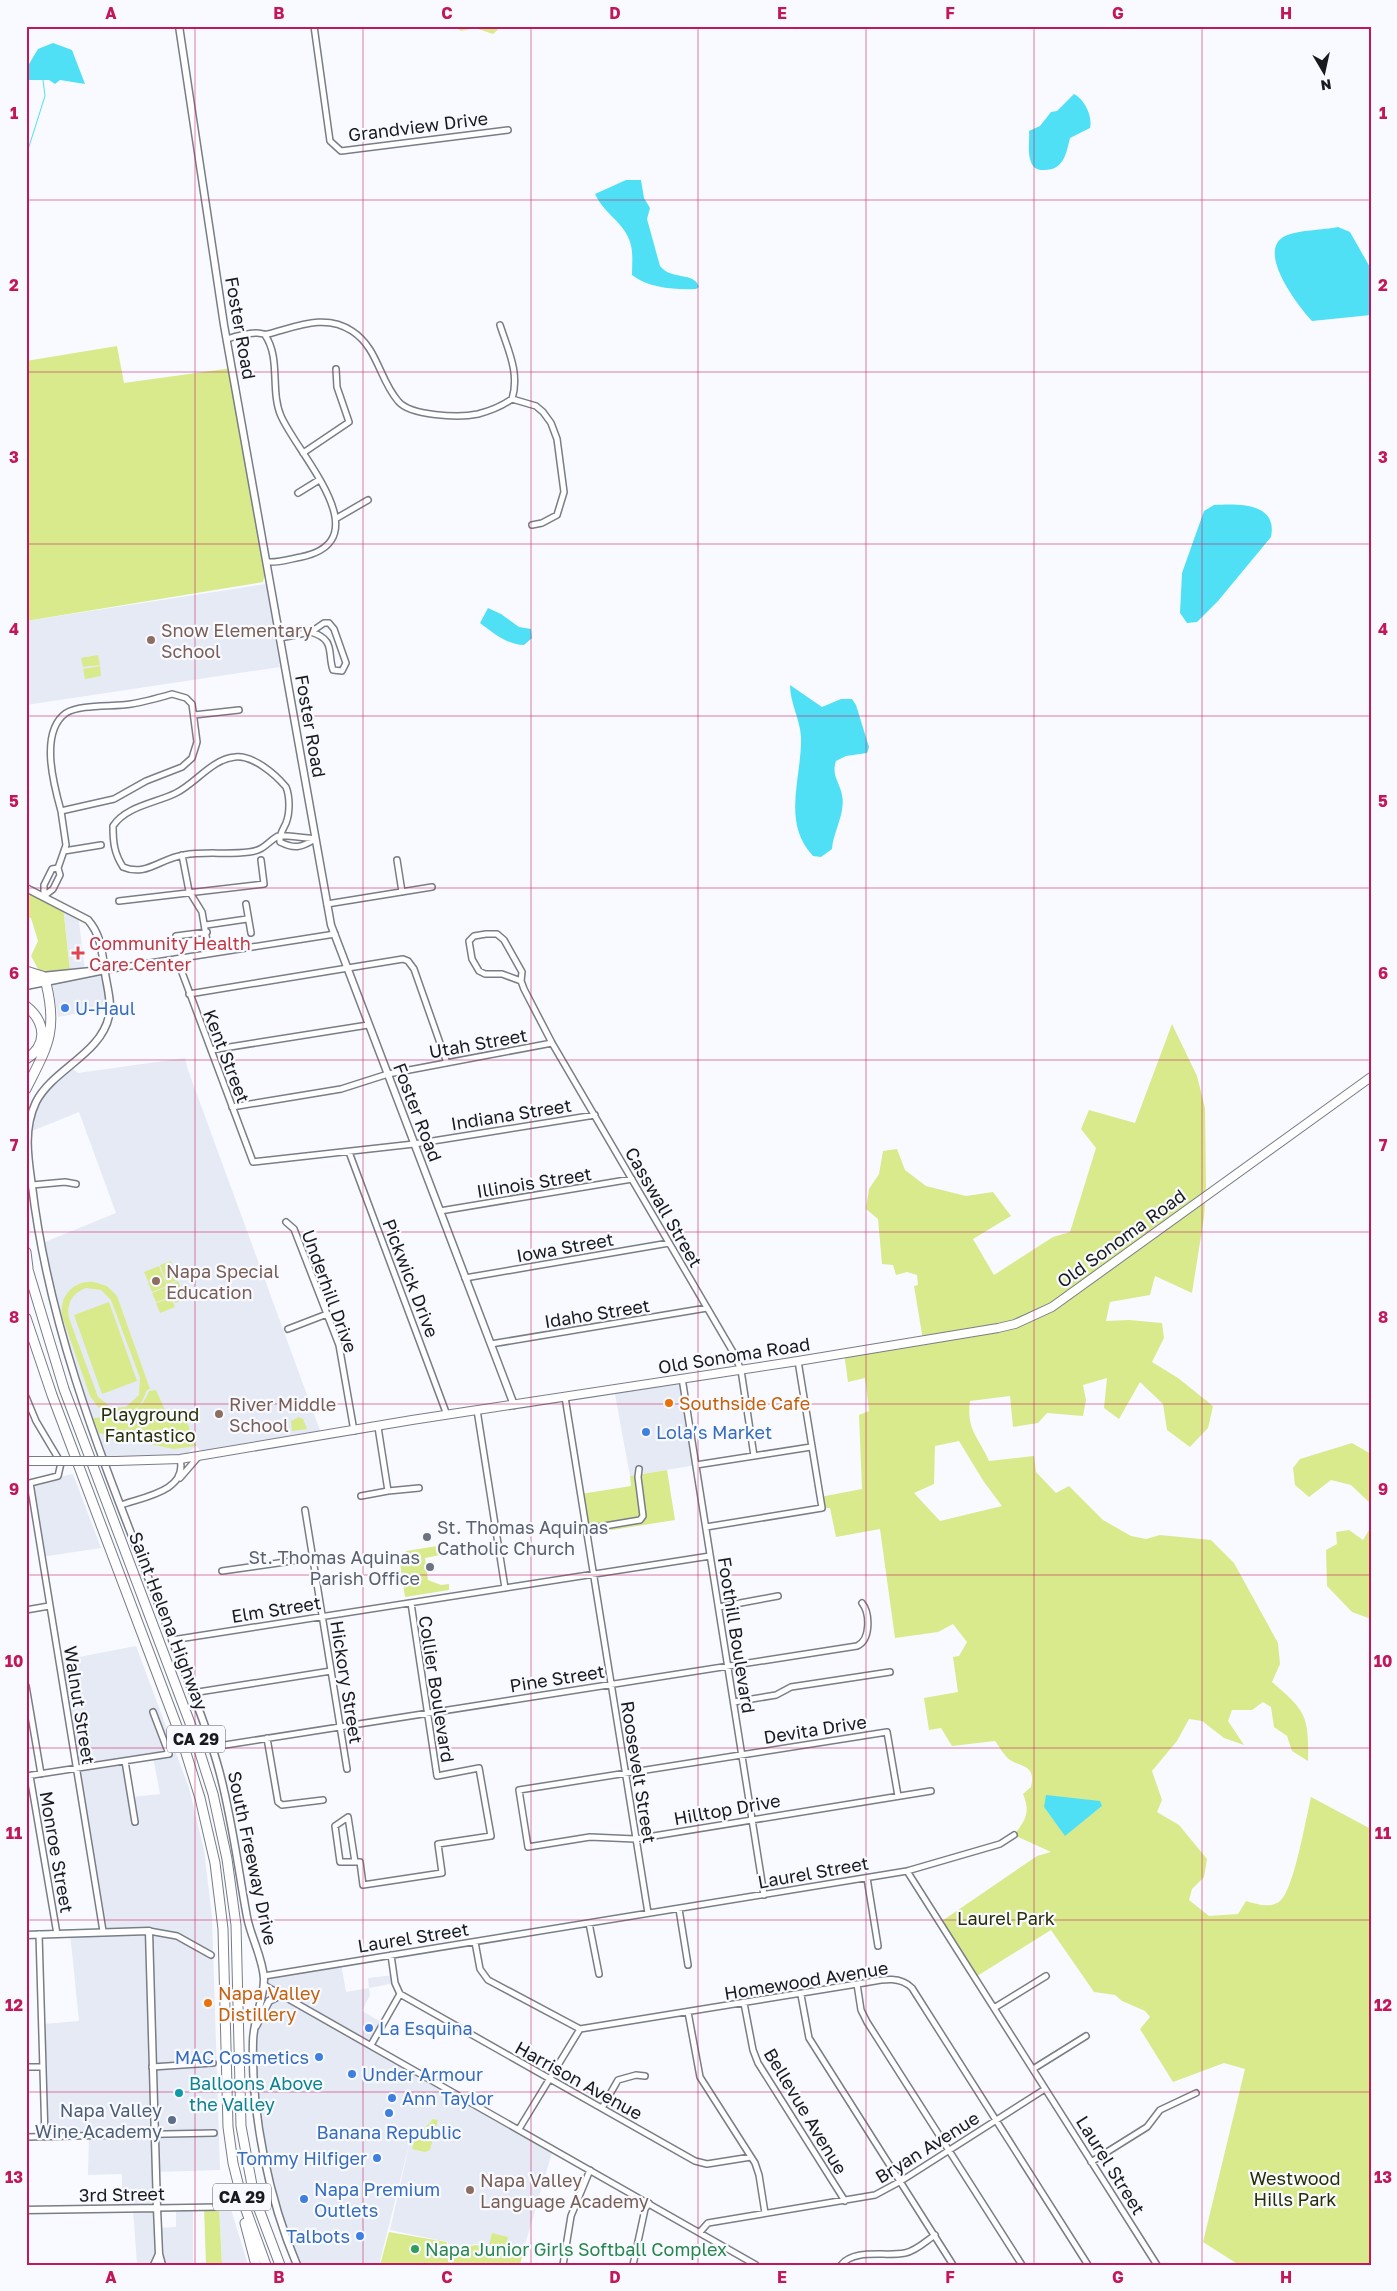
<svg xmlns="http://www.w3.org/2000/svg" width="1397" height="2291" font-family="'Golos Text',sans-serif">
<rect width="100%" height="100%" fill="#f8faff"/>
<path fill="#e6eaf5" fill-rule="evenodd" d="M266,584L280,667L26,705V621Z
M63,906L78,914L85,971H70Z
M105,970L110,1007L58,1017L52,982Z
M185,1058L188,1070L321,1433L202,1452L196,1446L182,1458L104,1460L74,1378L40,1244L116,1213L79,1112L27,1133L36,1102L69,1066L78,1073Z
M682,1378L696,1465L630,1476L614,1389Z
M73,1474L101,1548L41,1557L30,1483Z
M136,1646L189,1788L204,1850L212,1917L220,2170L156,2172L157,2228L176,2227V2208H193V2265H162L159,2255L154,2265H137L133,2209H122V2174L88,2175L89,2136L45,2137L42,2024L79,2021L70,1933L102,1931L58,1661ZM153,1757L160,1794L131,1797L125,1761Z
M341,1963L346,1992L369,1988L368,1978L394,1975L395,1983L369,1988L370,1995L362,2011L383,2023L371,2044L553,2149L522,2255L477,2244L469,2245L466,2256L447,2252L448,2242L390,2230L411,2137L379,2265H297L284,2230L258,2119L253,2045L261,2015L269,2001L281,1995L264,1985V1976Z
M230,2206L248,2265H222L219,2207Z"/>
<path fill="#d8ea8c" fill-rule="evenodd" d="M454,26H502L493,34L475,28L461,31Z
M117,346L124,383L232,368L267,562L263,582L26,621V361Z
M98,655L100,665L83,667L81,658Z
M100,666L101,676L85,679L83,669Z
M26,888L63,906L70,971L42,976L31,956L38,941L31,918L26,917Z
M1172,1024L1197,1076L1205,1108L1206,1186L1204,1217L1192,1293L1155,1276L1150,1295L1110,1302L1106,1321L1129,1320L1162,1323L1164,1338L1152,1362L1178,1378L1213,1406L1208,1428L1190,1447L1167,1430L1163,1404L1140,1382L1119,1419L1104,1408L1107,1378L1083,1385L1086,1400L1083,1416L1047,1413L1038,1423L1013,1427L1010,1396L970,1401C966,1430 979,1438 989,1461L1034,1456L1036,1472L1056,1493L1069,1486L1103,1520L1131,1536L1146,1539L1160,1535L1211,1540L1234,1563L1278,1643L1280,1664L1272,1682C1306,1711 1309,1716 1308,1761L1292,1751L1287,1736L1274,1727L1271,1707L1263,1702L1252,1710H1232L1228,1721L1244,1745L1224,1738L1202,1721L1189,1719L1177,1741L1152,1771L1162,1800L1157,1812L1179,1825L1207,1859L1204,1877L1192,1889L1189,1900L1209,1916L1238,1914L1246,1901C1257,1904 1270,1909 1280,1901C1294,1890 1306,1818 1311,1797L1371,1829V2265H1239L1203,2242L1245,2069L1224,2063L1173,2082L1140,2029L1150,2017L1145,2011L1122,2001L1115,1995L1094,1992L1051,1930L974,1978L939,1923L1037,1856L1051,1852L1014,1835C1025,1820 1031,1813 1023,1794L1031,1787C1036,1765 1023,1768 1010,1760C1004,1756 999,1746 995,1741L952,1746L941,1728L929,1730L924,1698L958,1692L953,1657L959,1656L967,1642L953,1624L938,1632L895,1638L880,1529L836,1537L830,1508H822L820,1497L862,1489L859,1415L869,1411L865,1378L848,1382L844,1353L923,1340L914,1286L918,1285L917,1275L907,1272L896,1275L893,1265L882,1264L878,1219L866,1209L869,1189L879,1174L883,1151L897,1149L905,1170L926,1186L966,1196L993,1192L1011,1216L973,1239L994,1275L1053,1237L1070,1232L1096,1148L1081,1129L1089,1110L1135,1123ZM959,1441L984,1482L1002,1506L940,1521L914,1493L934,1484L935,1446ZM1102,1806L1065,1835L1044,1807Z
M171,1261L178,1280L167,1284L160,1265Z
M159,1266L163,1276L148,1281L144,1272Z
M163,1276L167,1286L152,1292L148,1282Z
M178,1281L185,1299L175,1303L168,1285Z
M94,1282L107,1286L117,1296L150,1389L147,1390L140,1406L128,1413L110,1414L98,1407L90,1396L62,1316C59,1296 74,1280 94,1282ZM86,1288L101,1290L111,1300L140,1378L139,1395L126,1407L112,1408L98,1397L69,1318C66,1304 72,1293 86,1288Z
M167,1287L171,1297L156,1302L152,1293Z
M171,1298L175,1307L160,1313L156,1303Z
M109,1302L137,1381L102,1394L74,1315Z
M156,1390L168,1417L183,1411L196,1446L174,1449L99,1433L93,1418C118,1416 140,1417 149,1391Z
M299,1417L303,1419L307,1429L292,1431L291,1421Z
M1352,1443L1371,1454V1504L1351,1485L1331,1480L1309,1497L1295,1485L1293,1468L1300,1459Z
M667,1470L675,1520L587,1534L581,1494L631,1486L630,1476Z
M1371,1527V1619L1352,1612L1327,1586L1326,1550L1337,1544L1336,1532L1349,1530L1363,1540Z
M437,1546L440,1555L425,1558L428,1580L441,1585L449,1584V1590L405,1597L399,1556L407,1555L406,1551Z
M433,2119L438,2120L430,2150L425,2152L412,2149L417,2128L423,2130Z
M204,2207H219L222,2265H206Z
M389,2232L447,2242L446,2252L466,2257L469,2246L477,2245L522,2257L520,2265H380Z
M492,2233L508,2237L505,2249L489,2245Z"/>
<path fill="#50e0f5" d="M53,43L72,50L85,84L60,80L55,84L49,80H26V69L38,49Z
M1074,94C1084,99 1093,116 1090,128L1070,138C1066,155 1063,171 1043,170C1037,170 1033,168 1031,162C1027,151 1030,141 1029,131L1040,126L1051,112L1057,111Z
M626,180H641L644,198L650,208L647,219L660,266C672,281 694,271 699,287L696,289C676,290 648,288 632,275C632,262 634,249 628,237C621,221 604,213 595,194Z
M1338,227L1350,232L1371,269V315L1312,321C1299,307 1255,251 1285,236C1298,230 1324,230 1338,227Z
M1214,505C1238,504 1278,502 1271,537L1218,601L1197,622L1187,623L1180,613L1182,573L1204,511Z
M488,608L501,614L519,627L531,629L532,638L524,645C508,645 493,633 480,623Z
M790,685L822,707L841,699H852L856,705L869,747L867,753L846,756L836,761C831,775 840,783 842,795C846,813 833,832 832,849L821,857L813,856C781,822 802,778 801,737C800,719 790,703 790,685Z
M1046,1795L1100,1801L1102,1806L1065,1836L1044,1807Z"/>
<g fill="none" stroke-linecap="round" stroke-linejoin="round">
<path stroke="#50e0f5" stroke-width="1" d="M26,156L45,96L43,80"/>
<defs>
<path id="minor" d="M314,26L330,141L341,151L508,130
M500,325C508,350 520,373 512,399
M265,335C281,358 270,391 281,416C298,455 382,540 301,557C290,559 279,563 267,562
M227,339C236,336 247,333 257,333C261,333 264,335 268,334C296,327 325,313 352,331C378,348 379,379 398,401C410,416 459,418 478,414C490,411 502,406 512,399L536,406L543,412L551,423L557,439L564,492L557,515L542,523L532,525
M303,453L349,422L337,387L336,369
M298,493L319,480
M337,518L368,500
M280,638L311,632L324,623H329L334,629L346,663L342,671L333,670C327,652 336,640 311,632
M172,694L186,698L192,704L197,742L192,758L182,767L146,781L114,799L61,811C54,786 39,732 66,713C80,704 113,707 131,704C144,702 158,698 172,694Z
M194,715L239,710
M315,839C310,838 281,835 278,836C266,843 265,850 249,852C227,855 205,851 184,855C161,858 146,877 123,867C114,853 113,842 113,826C126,806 156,803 176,793C196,783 212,759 235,757C253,755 275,774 286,787C290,797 290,813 286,823C283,830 279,834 280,842C294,849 301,848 315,839
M64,851L101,845
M182,855L189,891L202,912L209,953
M397,860L402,892
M44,896L53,889L60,875L58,868L66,845L61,811
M44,896V885L52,869L58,868
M119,901L264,884L261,860
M246,904L251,933
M327,904L432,887
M206,925L247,919
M176,936L207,932
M177,959L253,1162L414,1144L595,1115
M105,970L335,934
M521,981L502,974H485L479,971L472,959L469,941L474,936L486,934H497L504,940L522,972L521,981L524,989L552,1043L733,1352L741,1370L754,1456
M189,994L403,959L408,961L414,969L447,1063
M211,1050L368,1025
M232,1107L341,1089L388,1074L552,1043
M349,1152L447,1415
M32,1185L65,1182L76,1184
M440,1211L632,1179
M286,1222L294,1229L339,1345L354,1431
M465,1278L669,1243
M288,1329L327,1314
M491,1344L707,1308
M682,1378L764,1895
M26,1397L36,1421L61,1463L58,1476L26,1484
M565,1397L648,1913
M477,1410L505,1588
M696,1465L811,1447
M180,1478L199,1456
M30,1483L103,1931
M388,1491L419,1488
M361,1496L388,1491L378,1427
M121,1505C143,1497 188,1491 180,1459
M305,1510L347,1769
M706,1527L822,1508L798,1361
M586,1529L640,1520L643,1516L638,1477L639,1469
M222,1571L313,1558
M719,1607L778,1596
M26,1610L49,1606
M172,1640L710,1556
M26,1686L41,1774
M192,1693L331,1671
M734,1702L776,1695L791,1687L890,1672
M267,1738L278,1802L282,1805L323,1800
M212,1747L857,1646C871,1640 870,1613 862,1603
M125,1761L135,1822
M26,1776L169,1754L153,1712
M30,1776L57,1934
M898,1796L887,1732L519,1790L528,1847L590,1837L635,1839L931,1791
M355,1862L348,1817L335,1826L340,1862H360L363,1885L442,1873L438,1844L491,1836L479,1768L437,1776L411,1603
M907,1871L1157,2265
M867,1878L878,1946
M679,1909L688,1965
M589,1923L599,1974
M149,1931L177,1936L211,1955
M39,1934L45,2137
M475,1942L480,1969L488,1980L580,2029L857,1984C875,1982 897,1973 912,1988L1088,2265
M264,1976L907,1871L1000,1844L1014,1835
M857,1984L861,2010L867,2022L1022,2265
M264,1985L756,2265
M400,1994L695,2161L707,2164L751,2157
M801,1995L809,2038L953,2265
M744,2003L753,2050L758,2063L845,2201
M994,2008L1046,1976
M688,2012L700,2077L755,2163L759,2175L765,2213
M371,2045L400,1994L395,1983L391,1955
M26,2067H43
M152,2067L213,2063
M1033,2069L1086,2036
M602,2108L618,2080L636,2075L645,2076
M519,2129L580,2029
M26,2137L214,2133
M1091,2162L1147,2127L1160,2110L1196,2093
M157,2208L219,2207
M700,2232L708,2223L875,2195L901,2181L1045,2089
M563,2265L571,2216L590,2170
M633,2265L645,2209L649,2203
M841,2265C855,2248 885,2257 905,2253C916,2251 926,2241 935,2235"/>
<path id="tertiary" d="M179,26L224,325L331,925L514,1405
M26,888L88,920C102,936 102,954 105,973C107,987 112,1002 109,1016C101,1054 53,1069 36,1102C23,1129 28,1158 32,1186C51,1344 112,1482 168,1629C185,1675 206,1722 219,1770C232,1818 238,1868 247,1917C251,1938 263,1958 264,1979C264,2000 253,2020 253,2042C251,2113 269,2200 297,2265
M42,976L91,971
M26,986L105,970
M26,1935L149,1931L157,2208L159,2254L162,2265
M256,2026L269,2001L281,1995
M26,2210L157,2208
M154,2265L159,2254"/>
<path id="secondary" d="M26,1461H45
M116,1461L180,1459L412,1420L798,1361L998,1328L1015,1324L1052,1307L1371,1077"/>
<path id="primary" d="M26,979L42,976"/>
<path id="motorway" d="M26,971L42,976L46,983C58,1032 47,1047 26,1089
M26,1006C45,1021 49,1045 26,1059
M26,1252L28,1268
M26,1263L64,1389L193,1731L213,1794L227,1859L236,1925L241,2126L254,2196L280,2265
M26,1318L52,1395L181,1737L200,1798L215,1863L223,1929L228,2127L233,2163L242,2199L266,2265
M245,2223L256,2265"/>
</defs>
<use href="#minor" stroke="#797d87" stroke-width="8"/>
<use href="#tertiary" stroke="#797d87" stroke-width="9"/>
<use href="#secondary" stroke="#797d87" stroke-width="10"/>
<use href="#primary" stroke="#797d87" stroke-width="10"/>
<use href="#motorway" stroke="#797d87" stroke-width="11"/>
<use href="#minor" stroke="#fff" stroke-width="5"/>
<use href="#tertiary" stroke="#fff" stroke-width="6"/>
<use href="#secondary" stroke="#fff" stroke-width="8"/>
<use href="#primary" stroke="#fff" stroke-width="8"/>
<use href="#motorway" stroke="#fff" stroke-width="9"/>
<defs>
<path id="secondary-bridge" d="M45,1461H116"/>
</defs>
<use href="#secondary-bridge" stroke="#797d87" stroke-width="10" stroke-linecap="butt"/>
<use href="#secondary-bridge" stroke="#fff" stroke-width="8"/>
</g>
<path fill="none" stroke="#c2185b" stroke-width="1" stroke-opacity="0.55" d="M195,26V2265M363,26V2265M531,26V2265M698,26V2265M866,26V2265M1034,26V2265M1202,26V2265M26,200H1371M26,372H1371M26,544H1371M26,716H1371M26,888H1371M26,1060H1371M26,1232H1371M26,1404H1371M26,1575H1371M26,1748H1371M26,1920H1371M26,2092H1371"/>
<g fill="#8d6e63" stroke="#f8faff" stroke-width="2">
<circle cx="151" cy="640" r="5"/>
<circle cx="156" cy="1281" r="5"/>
<circle cx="219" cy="1414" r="5"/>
<circle cx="470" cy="2190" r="5"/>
</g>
<path fill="#e0444e" stroke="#f8faff" stroke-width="2" d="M75.5 945.5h5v5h5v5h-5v5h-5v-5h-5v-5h5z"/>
<g fill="#3f7fe0" stroke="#f8faff" stroke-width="2">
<circle cx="65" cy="1008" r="5"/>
<circle cx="646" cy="1432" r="5"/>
<circle cx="369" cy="2028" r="5"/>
<circle cx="319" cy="2057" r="5"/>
<circle cx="352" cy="2074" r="5"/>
<circle cx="392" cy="2098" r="5"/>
<circle cx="389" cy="2113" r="5"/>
<circle cx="377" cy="2158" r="5"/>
<circle cx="304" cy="2199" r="5"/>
<circle cx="360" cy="2236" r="5"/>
</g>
<g fill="#e8710a" stroke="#f8faff" stroke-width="2">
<circle cx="669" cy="1403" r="5"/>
<circle cx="208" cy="2003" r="5"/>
</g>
<g fill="#6b7280" stroke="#f8faff" stroke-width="2">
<circle cx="427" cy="1537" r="5"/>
<circle cx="430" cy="1567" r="5"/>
</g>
<circle fill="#0f9aa8" stroke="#f8faff" stroke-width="2" cx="179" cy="2093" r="5"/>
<circle fill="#5c6f8a" stroke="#f8faff" stroke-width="2" cx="172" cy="2120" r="5"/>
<circle fill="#2e9e5b" stroke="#f8faff" stroke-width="2" cx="415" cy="2249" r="5"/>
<g text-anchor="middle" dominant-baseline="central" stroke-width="4.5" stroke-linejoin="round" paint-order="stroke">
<g fill="#f8faff" stroke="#5b5d62" stroke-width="1">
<rect x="167" y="1725.5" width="58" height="27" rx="4"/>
<rect x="213" y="2183.5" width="58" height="27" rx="4"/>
</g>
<g font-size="16" font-weight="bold" fill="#181a1e">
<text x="196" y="1739">CA 29</text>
<text x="242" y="2197">CA 29</text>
</g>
<g font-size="18" fill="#181a1e" stroke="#f8faff">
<text transform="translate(418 126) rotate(-7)">Grandview Drive</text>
<text transform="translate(241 328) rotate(80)">Foster Road</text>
<text transform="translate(311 726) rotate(80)">Foster Road</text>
<text transform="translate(478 1043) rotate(-10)">Utah Street</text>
<text transform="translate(227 1056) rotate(69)">Kent Street</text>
<text transform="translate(418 1112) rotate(69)">Foster Road</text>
<text transform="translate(511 1114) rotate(-9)">Indiana Street</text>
<text transform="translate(534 1182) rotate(-9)">Illinois Street</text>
<text transform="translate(664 1207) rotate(60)">Casswall Street</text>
<text transform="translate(1121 1238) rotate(-36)">Old Sonoma Road</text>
<text transform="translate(565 1247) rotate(-10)">Iowa Street</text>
<text transform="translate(411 1278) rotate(69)">Pickwick Drive</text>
<text transform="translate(330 1291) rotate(70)">Underhill Drive</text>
<text transform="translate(597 1313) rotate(-9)">Idaho Street</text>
<text transform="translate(734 1355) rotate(-9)">Old Sonoma Road</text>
<text transform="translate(276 1609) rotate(-9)">Elm Street</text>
<text transform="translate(169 1621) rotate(69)">Saint Helena Highway</text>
<text transform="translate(737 1635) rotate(81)">Foothill Boulevard</text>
<text transform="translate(557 1678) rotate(-9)">Pine Street</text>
<text transform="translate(347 1682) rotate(81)">Hickory Street</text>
<text transform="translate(437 1689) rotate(81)">Collier Boulevard</text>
<text transform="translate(80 1705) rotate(81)">Walnut Street</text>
<text transform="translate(815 1729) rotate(-9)">Devita Drive</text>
<text transform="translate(639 1772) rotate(81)">Roosevelt Street</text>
<text transform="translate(727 1809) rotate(-10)">Hilltop Drive</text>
<text transform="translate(57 1852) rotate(80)">Monroe Street</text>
<text transform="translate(253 1858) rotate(78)">South Freeway Drive</text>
<text transform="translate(813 1872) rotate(-10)">Laurel Street</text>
<text transform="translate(413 1937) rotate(-9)">Laurel Street</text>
<text transform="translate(806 1980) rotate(-9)">Homewood Avenue</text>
<text transform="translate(579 2080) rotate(29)">Harrison Avenue</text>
<text transform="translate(806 2111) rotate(59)">Bellevue Avenue</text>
<text transform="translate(927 2147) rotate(-32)">Bryan Avenue</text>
<text transform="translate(1111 2165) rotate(58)">Laurel Street</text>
<text transform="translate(122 2194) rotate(-1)">3rd Street</text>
</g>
<g font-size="18" fill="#785e54" stroke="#f8faff" text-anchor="start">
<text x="161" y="630">Snow Elementary<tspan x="161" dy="21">School</tspan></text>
<text x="166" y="1271">Napa Special<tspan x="166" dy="21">Education</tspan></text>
<text x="229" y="1404">River Middle<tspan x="229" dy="21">School</tspan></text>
<text x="480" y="2180">Napa Valley<tspan x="480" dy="21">Language Academy</tspan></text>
</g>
<g font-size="18" fill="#be3a42" stroke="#f8faff" text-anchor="start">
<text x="89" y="943">Community Health<tspan x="89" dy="21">Care Center</tspan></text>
</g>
<g font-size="18" fill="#366cbe" stroke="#f8faff" text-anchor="start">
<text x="75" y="1008">U-Haul</text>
<text x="656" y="1432">Lola’s Market</text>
<text x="379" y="2028">La Esquina</text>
<text x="309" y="2057" text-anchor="end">MAC Cosmetics</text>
<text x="362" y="2074">Under Armour</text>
<text x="402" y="2098">Ann Taylor</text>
<text x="389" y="2132" text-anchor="middle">Banana Republic</text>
<text x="367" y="2158" text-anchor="end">Tommy Hilfiger</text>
<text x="314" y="2189">Napa Premium<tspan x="314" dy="21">Outlets</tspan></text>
<text x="350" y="2236" text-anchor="end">Talbots</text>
</g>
<g font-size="18" fill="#c56008" stroke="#f8faff" text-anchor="start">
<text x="679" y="1403">Southside Cafe</text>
<text x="218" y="1993">Napa Valley<tspan x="218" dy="21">Distillery</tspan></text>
</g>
<g font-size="18" fill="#282e04" stroke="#f8faff">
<text x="150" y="1414">Playground<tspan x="150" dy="21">Fantastico</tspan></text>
<text x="1006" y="1918">Laurel Park</text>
<text x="1295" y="2178">Westwood<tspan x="1295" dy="21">Hills Park</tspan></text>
</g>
<g font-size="18" fill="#5b616d" stroke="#f8faff" text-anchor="start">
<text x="437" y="1527">St. Thomas Aquinas<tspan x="437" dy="21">Catholic Church</tspan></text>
<text x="420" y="1557" text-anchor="end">St. Thomas Aquinas<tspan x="420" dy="21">Parish Office</tspan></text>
</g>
<g font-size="18" fill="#0d838f" stroke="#f8faff" text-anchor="start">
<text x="189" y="2083">Balloons Above<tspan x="189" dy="21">the Valley</tspan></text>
</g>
<g font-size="18" fill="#4e5e75" stroke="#f8faff" text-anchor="end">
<text x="162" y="2110">Napa Valley<tspan x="162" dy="21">Wine Academy</tspan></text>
</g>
<g font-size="18" fill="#27864d" stroke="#f8faff" text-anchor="start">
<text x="425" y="2249">Napa Junior Girls Softball Complex</text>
</g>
</g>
<rect width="1397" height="2291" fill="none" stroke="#f8faff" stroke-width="55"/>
<g transform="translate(1324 72) rotate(171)" stroke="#f8faff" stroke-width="4" paint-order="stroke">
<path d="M0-4L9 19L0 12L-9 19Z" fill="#181a1e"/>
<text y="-8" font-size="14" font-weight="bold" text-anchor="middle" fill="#181a1e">N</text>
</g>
<rect x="28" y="28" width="1342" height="2236" fill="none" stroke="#c2185b" stroke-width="2"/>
<g font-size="16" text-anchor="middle" font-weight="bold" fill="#c2185b">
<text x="111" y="19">A</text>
<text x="279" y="19">B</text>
<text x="447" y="19">C</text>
<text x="615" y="19">D</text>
<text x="782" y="19">E</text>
<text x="950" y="19">F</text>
<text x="1118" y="19">G</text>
<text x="1286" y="19">H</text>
<text x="14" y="119">1</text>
<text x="1383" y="119">1</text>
<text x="14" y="291">2</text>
<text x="1383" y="291">2</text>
<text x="14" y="463">3</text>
<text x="1383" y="463">3</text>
<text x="14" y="635">4</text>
<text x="1383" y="635">4</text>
<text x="14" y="807">5</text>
<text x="1383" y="807">5</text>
<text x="14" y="979">6</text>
<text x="1383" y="979">6</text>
<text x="14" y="1151">7</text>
<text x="1383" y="1151">7</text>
<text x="14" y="1323">8</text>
<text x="1383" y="1323">8</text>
<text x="14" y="1495">9</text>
<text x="1383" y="1495">9</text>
<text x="14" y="1667">10</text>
<text x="1383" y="1667">10</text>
<text x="14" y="1839">11</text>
<text x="1383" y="1839">11</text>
<text x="14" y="2011">12</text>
<text x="1383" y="2011">12</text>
<text x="14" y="2183">13</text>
<text x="1383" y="2183">13</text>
<text x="111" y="2283">A</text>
<text x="279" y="2283">B</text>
<text x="447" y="2283">C</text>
<text x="615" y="2283">D</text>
<text x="782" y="2283">E</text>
<text x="950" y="2283">F</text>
<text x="1118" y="2283">G</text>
<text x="1286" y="2283">H</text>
</g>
</svg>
